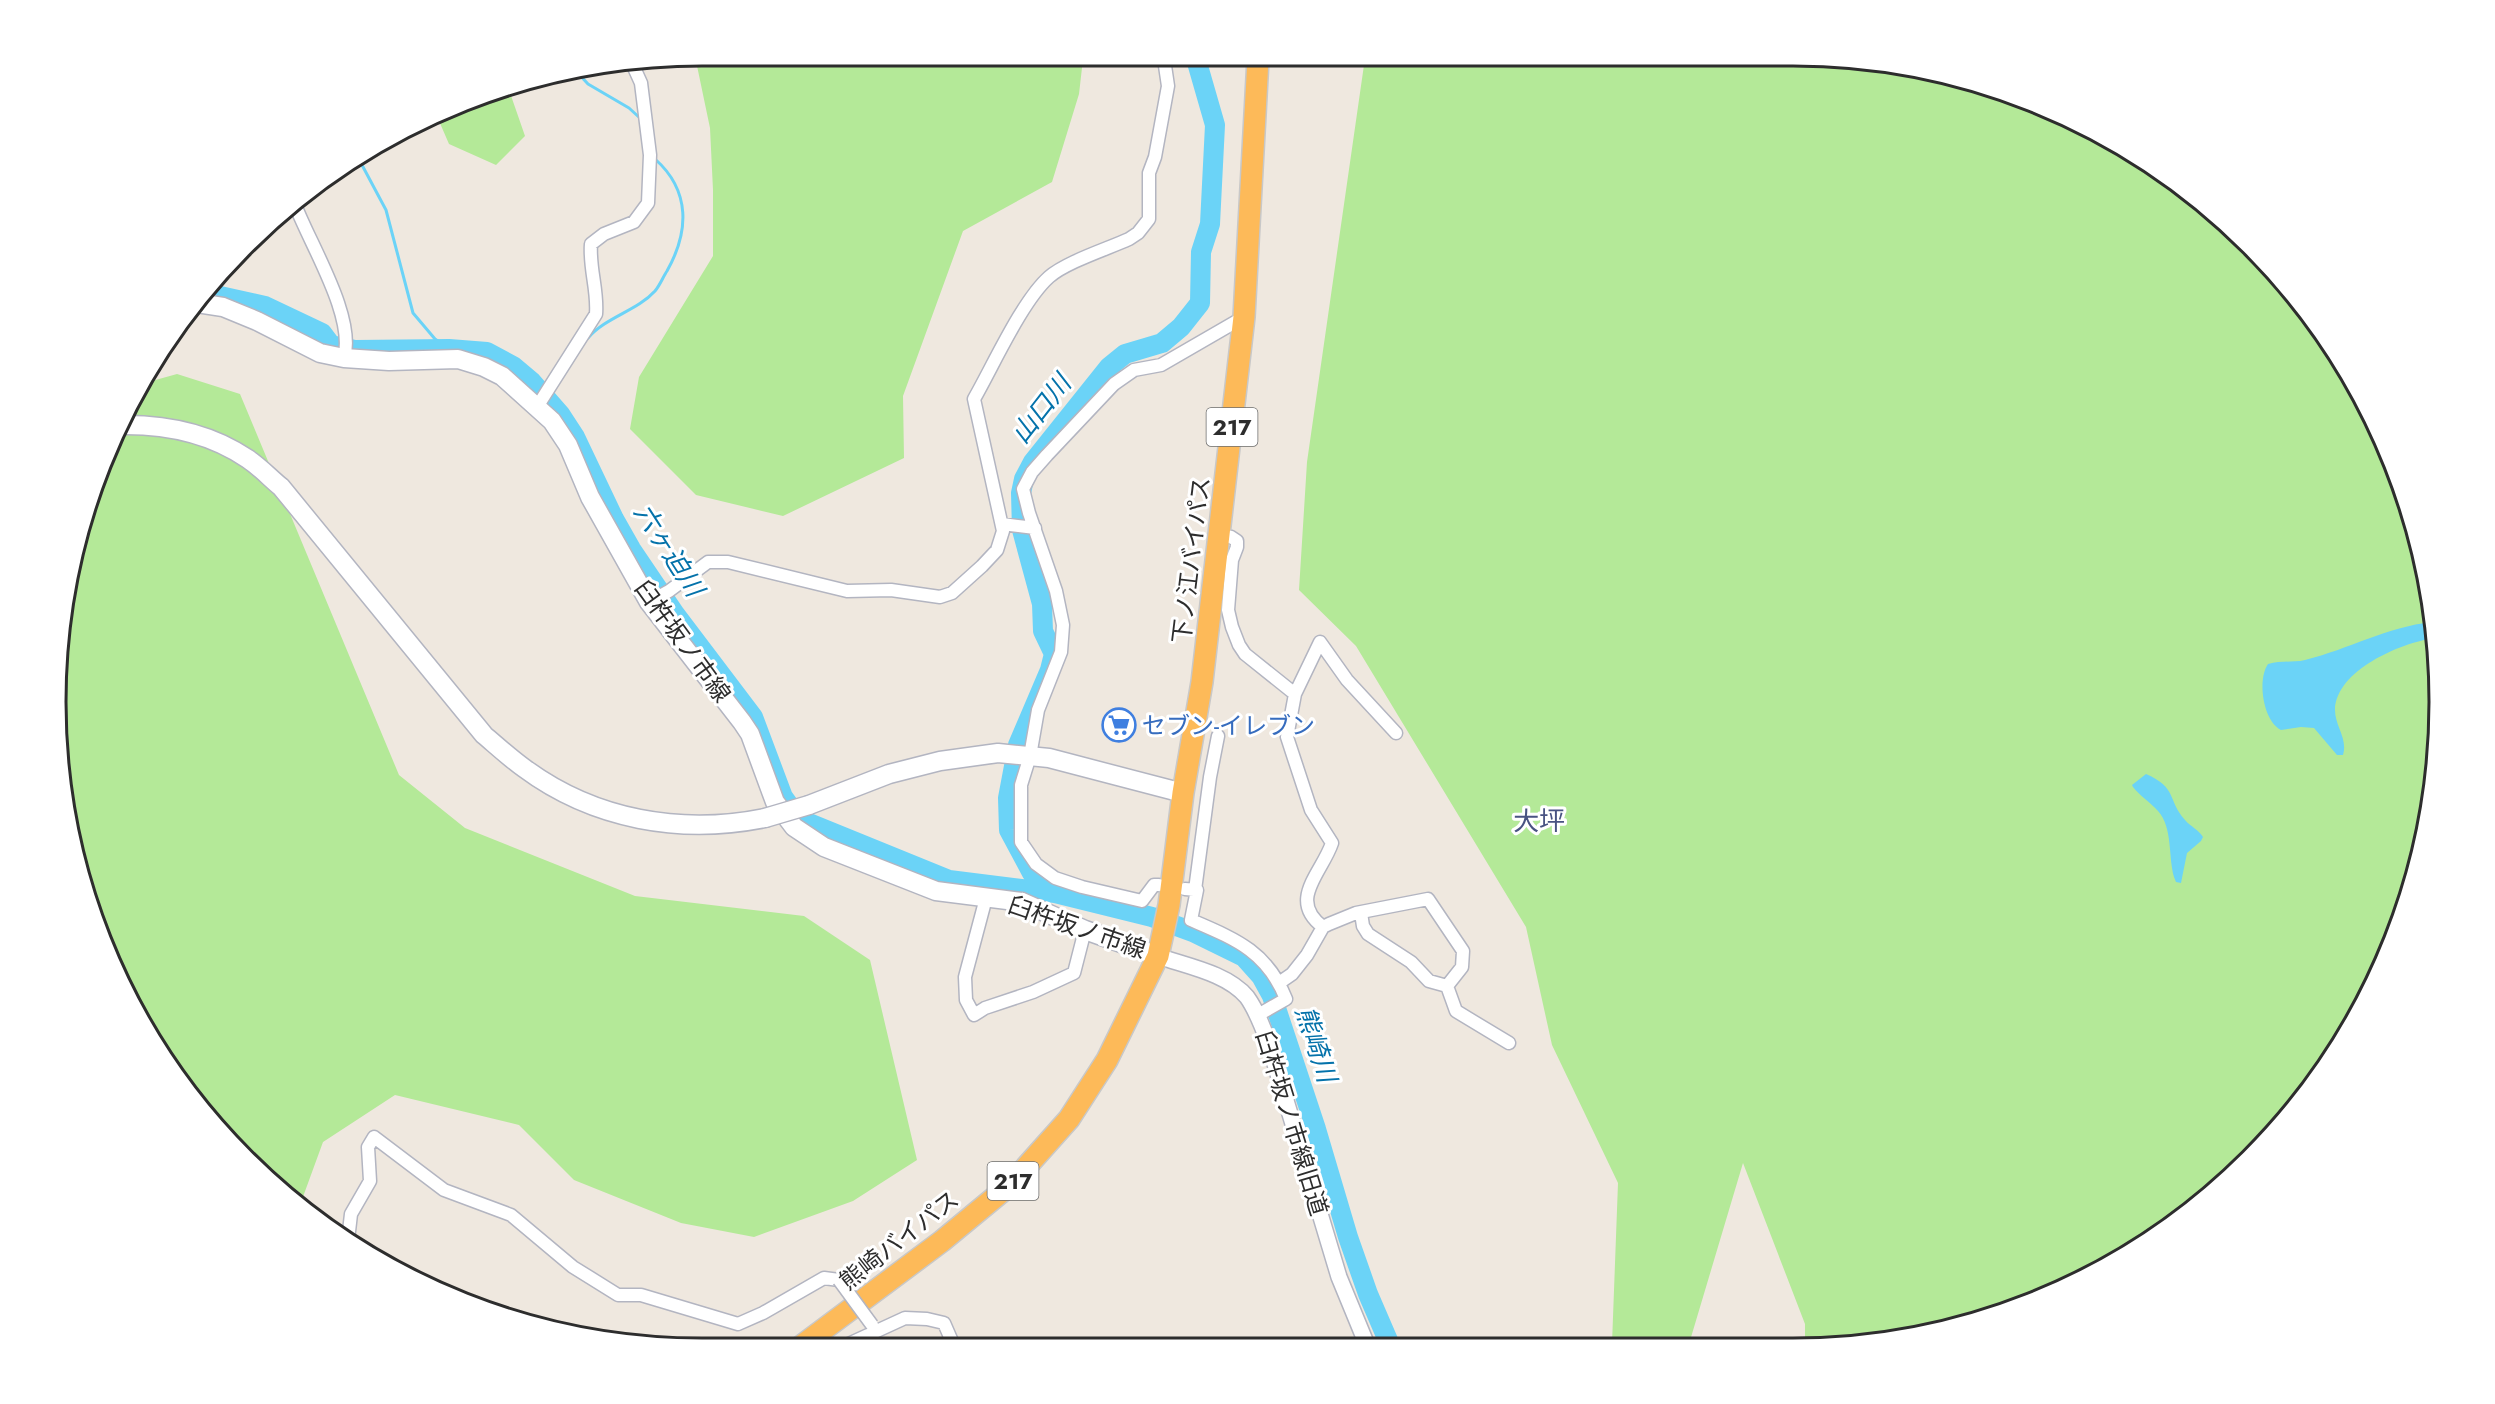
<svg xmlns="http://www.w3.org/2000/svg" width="2495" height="1404" font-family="Jost,'Noto Sans JP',sans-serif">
<rect width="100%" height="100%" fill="#efe8df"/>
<path fill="#b4e998" d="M1835,57L2000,90L2117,142L2220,216L2306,309L2373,416L2418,535L2438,660L2434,787L2405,910L2353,1026L2250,1159L2152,1240L2001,1314L1877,1343H1805V1324L1743,1163L1689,1344H1612L1618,1183L1552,1045L1526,927L1356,646L1299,590L1307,462L1365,58Z
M1083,59L1079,94L1052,182L963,231L903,396L904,458L783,516L696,495L630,429L639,377L713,256V190L710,128L696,61Z
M508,87L525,136L496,165L449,144L436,114L495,90Z
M177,374L240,394L399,775L465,828L635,896L804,916L870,960L917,1160L853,1201L754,1237L681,1223L574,1180L519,1125L395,1095L323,1142L300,1205L276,1188L216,1128L142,1026L105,949L68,828L57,744L61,618L78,534L122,416L141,384Z"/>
<path fill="#6bd3f7" d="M2432,622L2434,638C2401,643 2336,670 2335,710C2335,726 2348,739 2343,755H2337L2314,728L2301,727L2281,730C2263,721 2257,680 2268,664C2281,660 2293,663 2305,660C2349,649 2387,627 2432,622Z
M2146,774C2178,788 2167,800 2185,820C2191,827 2198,829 2203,837L2201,841L2187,853L2181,883L2176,882L2174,877C2168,856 2173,828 2158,811C2150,802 2140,796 2133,787L2132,785Z"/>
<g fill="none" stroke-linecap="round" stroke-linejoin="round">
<path stroke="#6bd3f7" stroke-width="3" d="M576,71L588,84L629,108L641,119
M356,160L362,165L386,210L413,313L435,339L449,349
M588,338C606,317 637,311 655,291C660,285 663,277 667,271C689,232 691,191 655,159"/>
<path stroke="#6bd3f7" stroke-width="20" d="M203,295L220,296L265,306L322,333L331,345L355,350L449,349L487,352L513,366L532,382L560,414L575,437L614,519L631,549L675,614L753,717L783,797L799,819L949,880L1055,893L1152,917L1193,932L1244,957L1261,976L1272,996L1316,1129L1348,1237L1368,1294L1390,1345
M1055,893L1048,890L1032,873L1009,830L1008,798L1018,745L1050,670L1054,654L1043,631L1042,604L1022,530L1021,493L1024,479L1033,462L1109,367L1125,354L1162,343L1181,327L1200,303L1201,252L1210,224L1215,125L1196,59"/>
<defs>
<path id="minor" d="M294,202C309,243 356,316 344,358
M537,407L596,314C598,290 589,268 591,244L604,234L634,222L648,203L650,155L641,83L631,61
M1002,524L1035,528
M1219,535L1231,537L1237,541V547L1232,560L1228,610L1232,627L1239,645L1245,654L1295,694
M649,602L669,591L708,562H728L847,591L891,590L940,597L952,593L982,566L997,550L1003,531L974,399C993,366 1022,301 1049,277C1066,262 1107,249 1129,239L1138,233L1149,219V173L1155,157L1168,86L1164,59
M1159,885H1154L1142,901L1082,887L1055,878L1036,864L1021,842V785L1030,756L1038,710L1061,652L1063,625L1056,591L1029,513L1023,489L1032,472L1047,455L1114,384L1134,370L1161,365L1244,317
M1185,889L1197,890L1191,920C1235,939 1267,951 1286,999L1258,1015
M1195,890L1210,777L1218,736
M986,898L965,977L966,1000L974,1015L985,1008L1033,992L1074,973L1085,930
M1361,913L1363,926L1368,934L1411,962L1429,981L1447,986
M1323,927C1287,900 1322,873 1332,843L1311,810L1287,737L1295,694L1320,642L1347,680L1396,733
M1279,983L1292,974L1307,955L1323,927L1329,924L1356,913L1428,899L1463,951L1462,967L1447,986
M1447,986L1456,1011L1509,1043
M348,1240L351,1214L370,1181L368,1147L374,1137L444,1190L511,1215L573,1267L618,1295H641L738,1324L763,1313L824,1278L839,1280
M842,1347L905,1318L927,1319L944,1323L954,1346"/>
<path id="tertiary" d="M1158,956C1186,966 1227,973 1247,997C1257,1011 1263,1028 1269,1044L1339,1277L1367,1345"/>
<path id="secondary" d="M197,303L223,307L257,321L320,353L344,358L389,361L458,359L484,367L502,376L552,421L568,445L590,497L649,602L742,722L750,734L775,802L794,827L824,847L936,891L1022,902L1085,930L1158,956
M119,425C164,424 210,433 248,459C260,467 270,478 281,487L484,735C497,746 510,758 524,768C594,820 681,835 765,818
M809,805L889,774L940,761L998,753L1049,758L1183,793"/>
<path id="trunk" d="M800,1347L942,1241L1011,1184L1069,1119L1107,1060L1158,956L1169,905L1183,793L1202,682L1244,317L1258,59"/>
</defs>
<use href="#minor" stroke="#b3b5c1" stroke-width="15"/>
<use href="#tertiary" stroke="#b3b5c1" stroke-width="18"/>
<use href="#secondary" stroke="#b3b5c1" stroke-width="21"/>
<use href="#trunk" stroke="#c8c8c8" stroke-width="24"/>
<use href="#minor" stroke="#fff" stroke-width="12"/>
<use href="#tertiary" stroke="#fff" stroke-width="15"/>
<use href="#secondary" stroke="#fff" stroke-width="18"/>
<use href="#trunk" stroke="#fdba59" stroke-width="21"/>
<defs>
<path id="minor-bridge" d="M839,1280L872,1325"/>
<path id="secondary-bridge" d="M765,818L809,805"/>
</defs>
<use href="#minor-bridge" stroke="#b3b5c1" stroke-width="15" stroke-linecap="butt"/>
<use href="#secondary-bridge" stroke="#b3b5c1" stroke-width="21" stroke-linecap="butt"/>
<use href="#minor-bridge" stroke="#fff" stroke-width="12"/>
<use href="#secondary-bridge" stroke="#fff" stroke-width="18"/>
</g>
<defs>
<symbol id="supermarket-ring" viewBox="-11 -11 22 22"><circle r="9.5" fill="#fff" stroke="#3f7fe0" stroke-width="1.5"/><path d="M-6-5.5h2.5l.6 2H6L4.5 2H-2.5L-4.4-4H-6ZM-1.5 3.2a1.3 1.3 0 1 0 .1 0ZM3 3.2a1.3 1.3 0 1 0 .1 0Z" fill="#3f7fe0"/></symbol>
</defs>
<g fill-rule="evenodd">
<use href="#supermarket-ring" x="1100" y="706" width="38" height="38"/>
</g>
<g text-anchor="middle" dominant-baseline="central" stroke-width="6" stroke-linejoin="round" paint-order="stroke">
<g fill="#fff" stroke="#6c6c6c" stroke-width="1.5">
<rect x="1206.5" y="408" width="51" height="38" rx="4.5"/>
<rect x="987.5" y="1162" width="51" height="38" rx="4.5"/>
</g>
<g font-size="22" font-weight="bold" fill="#2d2d2d">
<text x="1232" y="427">217</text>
<text x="1013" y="1181">217</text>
</g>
<g font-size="24" fill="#2d2d2d" stroke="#fff">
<text transform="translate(1191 560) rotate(-83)">下ノ江バイパス</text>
<text transform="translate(683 641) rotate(54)">臼杵坂ノ市線</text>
<text transform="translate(1077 927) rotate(19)">臼杵坂ノ市線</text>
<text transform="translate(1292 1123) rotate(73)">臼杵坂ノ市線旧道</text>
<text transform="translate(899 1240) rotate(-38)">熊崎バイパス</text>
</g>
<g font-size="24" fill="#366cbe" stroke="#fff" text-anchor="start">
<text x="1142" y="725">セブン-イレブン</text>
</g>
<g font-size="26" font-style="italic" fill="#0472aa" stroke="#fff">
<text transform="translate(1041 409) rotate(-52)">山口川</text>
<text transform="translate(669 550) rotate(57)">六ヶ迫川</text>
<text transform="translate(1316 1044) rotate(72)">熊崎川</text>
</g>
<g font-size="26" fill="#495382" stroke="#fff">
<text x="1539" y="821">大坪</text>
</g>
</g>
<path d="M0 0H2495V1404H0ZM702 66H1793A636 636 0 0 1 2429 702V702A636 636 0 0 1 1793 1338H702A636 636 0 0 1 66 702V702A636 636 0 0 1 702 66Z" fill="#fff" fill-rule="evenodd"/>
<path fill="none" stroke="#2d2d2d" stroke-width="3" d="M702 66H1793A636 636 0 0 1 2429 702V702A636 636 0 0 1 1793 1338H702A636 636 0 0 1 66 702V702A636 636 0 0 1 702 66Z"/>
</svg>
